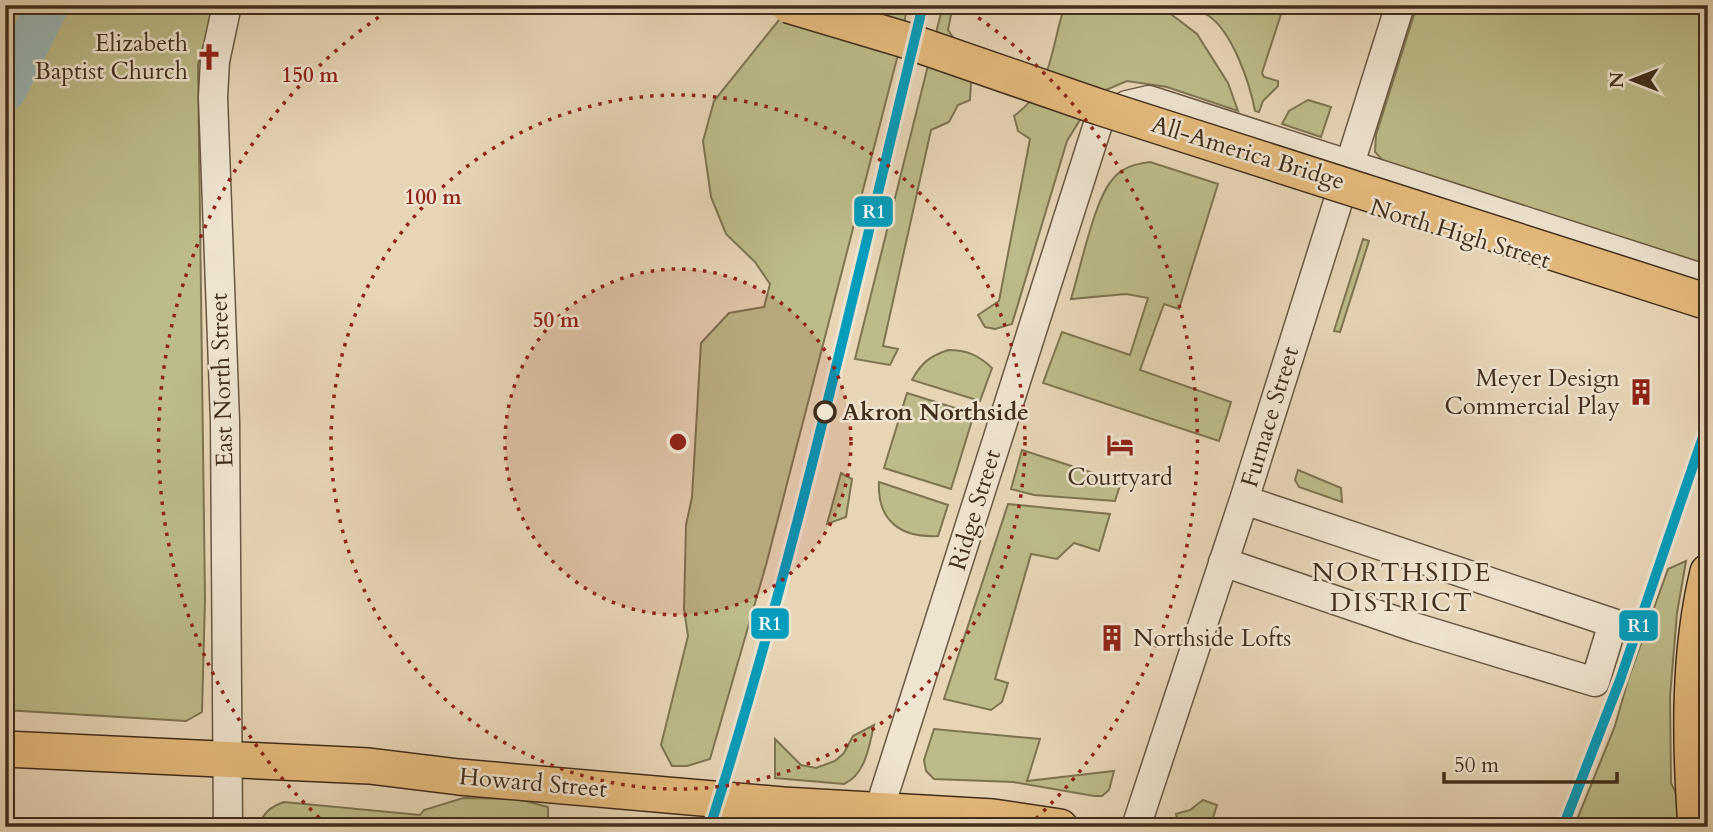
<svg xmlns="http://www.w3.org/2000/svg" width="1713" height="832" font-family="Cardo,serif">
<rect width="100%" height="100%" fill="#e7d5b6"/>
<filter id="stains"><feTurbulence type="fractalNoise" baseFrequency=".00286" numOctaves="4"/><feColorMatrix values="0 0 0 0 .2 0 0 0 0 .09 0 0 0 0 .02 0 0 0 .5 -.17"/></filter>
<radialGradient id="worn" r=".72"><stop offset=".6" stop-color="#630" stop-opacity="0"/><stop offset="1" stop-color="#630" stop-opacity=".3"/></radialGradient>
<path fill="#bcbb89" stroke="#7e7452" stroke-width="2" d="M5,5H215L198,65L205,599L202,712L186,721L5,710Z
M791,5H907L902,39L766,565L710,759L687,766H672L661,745L688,636L684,609L686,525L692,497L701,343L729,313L764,307L770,284L755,262L726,234L711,197L703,141L714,101Z
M943,5H953L948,30L972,64L970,100L958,105L949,122L931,130L883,346L898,349L890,365L855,359Z
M1065,5H1159L1197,34L1228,83L1238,111L1167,87L1127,81L1096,94L1067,141L1012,324L995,329L985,327L978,315L999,301L1030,139L1018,131L1014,116C1054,87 1050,48 1065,5Z
M1183,5H1284L1262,73L1264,77L1278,81V86L1263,101L1259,112L1255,111C1250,84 1233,33 1209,16C1201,11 1191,9 1183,5Z
M1417,5H1708V265L1384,162L1375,152L1376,135Z
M1308,100L1331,107L1321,137L1282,124L1289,111Z
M1150,162L1218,184L1179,309L1164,304L1140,370L1231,402L1219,441L1043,383L1062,332L1130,355L1148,298L1126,294L1071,299C1080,270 1094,201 1112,180C1122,167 1135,164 1150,162Z
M1363,239L1369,241L1340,332L1334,331Z
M948,350C967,350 978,355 992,368L980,401L912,380C921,363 930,356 948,350Z
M907,393L974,414L951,489L884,468Z
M1022,450L1121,482L1115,501L1034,495L1011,489Z
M1298,470L1341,488L1342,502L1299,487L1295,480Z
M841,473L852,479L846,517L827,524Z
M879,482L948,505L938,536C901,538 877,521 879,482Z
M1008,504L1110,514L1099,551L1074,543L1057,559L1031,554L995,679L1008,683L1002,702L991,710L944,699Z
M1686,561L1677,613L1670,697L1671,783L1679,800L1681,827H1574L1615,726L1628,680L1668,569Z
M874,725C869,746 866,774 844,784L775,778V739L801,765L816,768L835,761L844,753L853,736Z
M934,729L1040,739L1027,781L1114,771L1109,790L1102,796H1094L1013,782L934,779L926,771L924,760Z
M463,798L518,799L548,807V827H258C264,812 270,807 284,802L420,815L424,810Z
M1203,800L1217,805L1210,827H1193L1177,818L1176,814L1190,810Z"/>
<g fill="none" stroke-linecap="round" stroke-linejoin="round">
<path stroke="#99b7b7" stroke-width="42" d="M5,91L48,5"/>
<defs>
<path id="minor" d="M227,5L215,61L213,97L225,421L228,827
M1223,562L1417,628L1595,682L1613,623L1244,500
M879,810L1099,121L1127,105L1149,100L1708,280
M1136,827L1244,500L1400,5"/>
<path id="major" d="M5,749L369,766L459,777L783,805L993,817L1060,827
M1696,827C1690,743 1688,654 1708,572"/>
</defs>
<use href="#minor" stroke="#6a5842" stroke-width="31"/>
<use href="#major" stroke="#412e1c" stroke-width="38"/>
<use href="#minor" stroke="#efe4d0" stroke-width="28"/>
<use href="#major" stroke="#e4ba7b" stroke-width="35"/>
<defs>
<path id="major-bridge" d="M788,5L902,39L1099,107L1708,302"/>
</defs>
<use href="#major-bridge" stroke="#412e1c" stroke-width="38" stroke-linecap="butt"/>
<use href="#major-bridge" stroke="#e4ba7b" stroke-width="35"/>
<defs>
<path id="rail-1" d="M710,827C796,557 856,280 923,5
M1563,827L1620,680L1708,422"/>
</defs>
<use href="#rail-1" stroke="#efe4d0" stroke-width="16"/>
<use href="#rail-1" stroke="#069dbc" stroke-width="10"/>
</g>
<circle cx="678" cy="442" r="173" fill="#8f2418" fill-opacity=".12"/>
<g fill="none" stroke="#8f2418" stroke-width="3.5" stroke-dasharray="3.5 7">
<circle cx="678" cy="442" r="173"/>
<circle cx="678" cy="442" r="347"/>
<path d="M327 825A520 520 0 0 1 395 6M961 6A520 520 0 0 1 1029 825"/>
</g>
<defs>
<symbol id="church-bare" viewBox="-9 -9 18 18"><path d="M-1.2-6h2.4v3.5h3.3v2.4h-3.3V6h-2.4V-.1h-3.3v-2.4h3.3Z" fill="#8f2418" stroke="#efe4d0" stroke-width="2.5" paint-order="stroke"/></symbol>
<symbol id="building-bare" viewBox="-9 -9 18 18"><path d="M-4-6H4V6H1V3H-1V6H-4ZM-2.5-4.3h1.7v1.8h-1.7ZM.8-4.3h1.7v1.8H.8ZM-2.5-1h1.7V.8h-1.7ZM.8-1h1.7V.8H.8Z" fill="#8f2418" stroke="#efe4d0" stroke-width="2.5" paint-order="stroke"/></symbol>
<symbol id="hotel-bare" viewBox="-9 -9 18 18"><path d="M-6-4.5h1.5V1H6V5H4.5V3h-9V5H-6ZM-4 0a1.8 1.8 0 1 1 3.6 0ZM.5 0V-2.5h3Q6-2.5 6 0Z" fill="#8f2418" stroke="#efe4d0" stroke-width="2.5" paint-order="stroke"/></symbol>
</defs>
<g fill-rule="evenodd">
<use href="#church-bare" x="190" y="38" width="38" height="38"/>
<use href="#building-bare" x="1622" y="373" width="38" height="38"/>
<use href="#hotel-bare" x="1101" y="426" width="38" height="38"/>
<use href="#building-bare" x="1093" y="619" width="38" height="38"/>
</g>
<circle fill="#efe4d0" stroke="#412e1c" stroke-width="3.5" cx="825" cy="412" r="10"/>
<g text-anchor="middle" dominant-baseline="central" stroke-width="5" stroke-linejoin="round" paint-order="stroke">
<g font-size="24" fill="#412e1c" stroke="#efe4d0" text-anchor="end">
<text x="188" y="43">Elizabeth<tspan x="188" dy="28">Baptist Church</tspan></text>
<text x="1620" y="378">Meyer Design<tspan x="1620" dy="28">Commercial Play</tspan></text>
<text x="1120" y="477" text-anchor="middle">Courtyard</text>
<text x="1133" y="638" text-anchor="start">Northside Lofts</text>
</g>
<g font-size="24" fill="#412e1c" stroke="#efe4d0">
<text transform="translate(1248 153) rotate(17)">All-America Bridge</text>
<text transform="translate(1460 234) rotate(17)">North High Street</text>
<text transform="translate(222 380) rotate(-92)">East North Street</text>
<text transform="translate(1270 417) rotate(-73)">Furnace Street</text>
<text transform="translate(975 510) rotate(-73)">Ridge Street</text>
<text transform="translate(533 783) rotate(5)">Howard Street</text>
</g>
<g font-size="24" font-weight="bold" fill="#412e1c" stroke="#efe4d0" text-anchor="start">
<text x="842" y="412">Akron Northside</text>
</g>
<g font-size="26" letter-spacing="2" fill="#412e1c" stroke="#efe4d0">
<text x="1402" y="572">NORTHSIDE<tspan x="1402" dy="30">DISTRICT</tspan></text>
</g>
</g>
<circle cx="678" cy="442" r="10" fill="#8f2418" stroke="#efe4d0" stroke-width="3.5"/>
<g font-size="21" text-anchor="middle" font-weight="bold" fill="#8f2418" stroke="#efe4d0" stroke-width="5" stroke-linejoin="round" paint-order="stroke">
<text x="310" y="82">150 m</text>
<text x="433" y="204">100 m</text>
<text x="556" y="327">50 m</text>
</g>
<g stroke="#efe4d0" stroke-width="2.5">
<rect x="853" y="195" width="41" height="33" rx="7" fill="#069dbc"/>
<rect x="750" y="607" width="40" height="33" rx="7" fill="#069dbc"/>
<rect x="1618" y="609" width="41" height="33" rx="7" fill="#069dbc"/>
</g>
<g font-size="19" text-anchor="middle" font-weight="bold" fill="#fff">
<text x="874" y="218">R1</text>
<text x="770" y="630">R1</text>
<text x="1639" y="632">R1</text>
</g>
<rect width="1713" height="832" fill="none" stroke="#e7d5b6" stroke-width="28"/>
<rect x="7" y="7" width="1699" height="818" fill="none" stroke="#412e1c" stroke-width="3.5"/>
<rect x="14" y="14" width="1685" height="804" fill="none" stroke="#412e1c" stroke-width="2"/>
<g transform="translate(1633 80) rotate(270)" stroke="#efe4d0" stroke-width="5" paint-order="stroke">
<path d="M0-5L12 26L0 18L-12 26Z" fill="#412e1c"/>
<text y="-10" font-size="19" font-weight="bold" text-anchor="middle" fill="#412e1c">N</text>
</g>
<path d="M1444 772v10h173v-10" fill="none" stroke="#412e1c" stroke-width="3.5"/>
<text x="1454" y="772" font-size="21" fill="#412e1c" stroke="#efe4d0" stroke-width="5" paint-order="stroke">50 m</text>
<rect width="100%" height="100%" filter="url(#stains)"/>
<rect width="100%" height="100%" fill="url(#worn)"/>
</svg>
